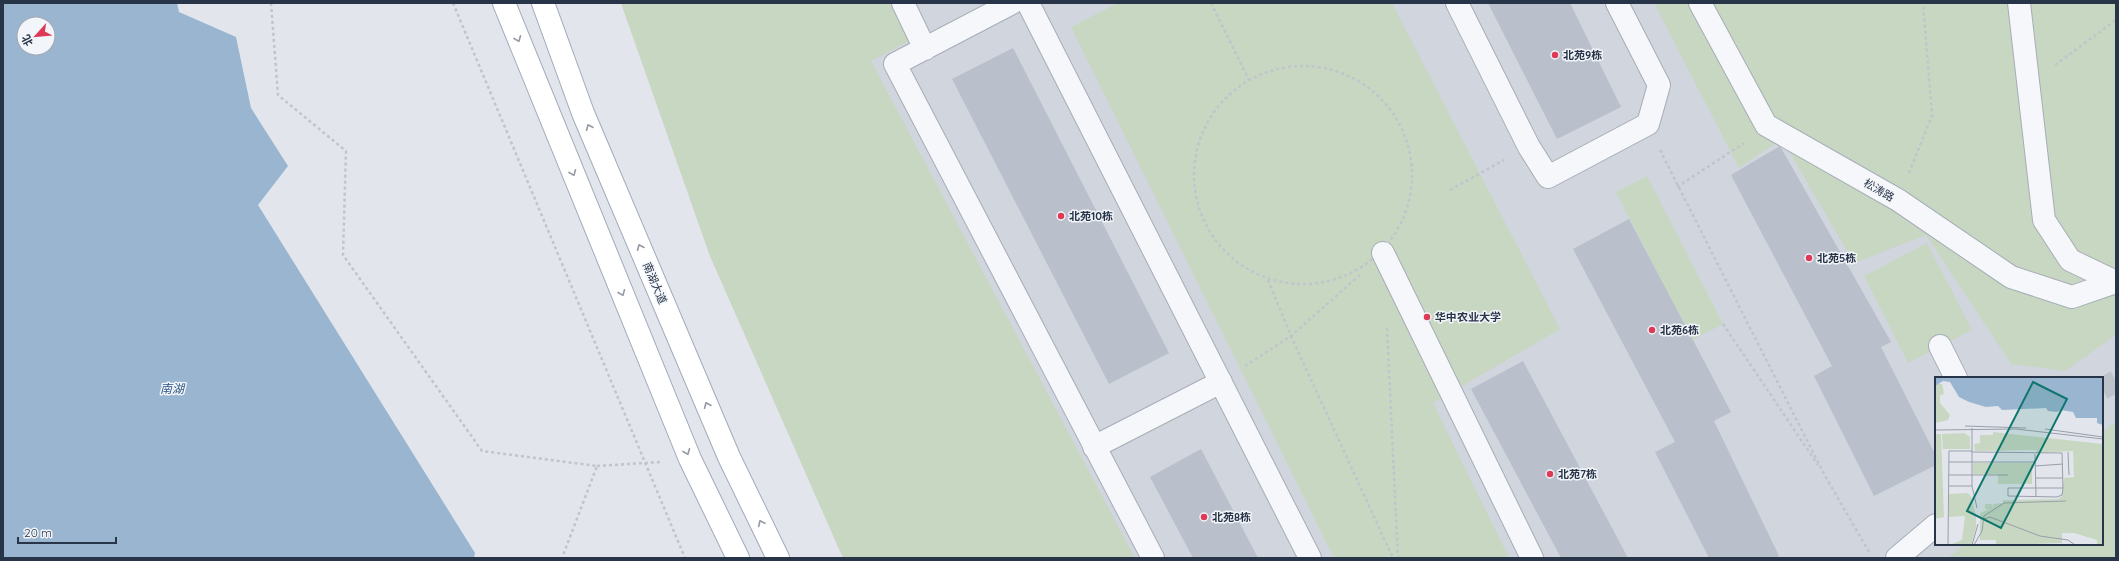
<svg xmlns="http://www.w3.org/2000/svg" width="2119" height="561" font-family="Quicksand,'Noto Sans SC',sans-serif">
<rect width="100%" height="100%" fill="#e2e6ec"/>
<path fill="#d0d5de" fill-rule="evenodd" d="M621,3H2116V558H843L710,256ZM1936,378H2102V544H1936Z"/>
<path fill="#c8d7c2" d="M621,3H890L909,41L871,61L1135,558H843L710,256Z
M1118,3H1392L1560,329L1433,403L1509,558H1334L1071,27Z
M1654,3H2116V335L2065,371L2011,364L1926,235L1854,263L1782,139L1739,168Z
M1647,176L1723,324L1692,340L1616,192Z
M1927,243L1972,330L1908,363L1864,276Z
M2116,421V558H1948L1965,544H2102V432Z"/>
<path fill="#99b5d0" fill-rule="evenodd" d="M3,3H177L179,12L236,37L251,108L288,166L258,205L475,553L474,558H3ZM24,24H48V48H24Z"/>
<path fill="#b9bfcb" d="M1488,3H1570L1621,107L1557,139Z
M1013,48L1169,353L1109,384L952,79Z
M1780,146L1891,342L1881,347L1936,456V465L1874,496L1814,376L1832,366L1731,175Z
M1629,219L1731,412L1714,421L1779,556L1775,558H1709L1655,452L1675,442L1573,249Z
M1523,361L1628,558H1561L1471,389Z
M1201,449L1258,558H1193L1150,477Z"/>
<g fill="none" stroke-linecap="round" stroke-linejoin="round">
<path stroke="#bdc2cb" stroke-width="22" stroke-dasharray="22 11" stroke-linecap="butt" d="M2102,389L2116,381"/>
<defs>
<path id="minor" d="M903,3L925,49
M1012,3L895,64L1153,558
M1028,3L1310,558
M1457,3L1529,147L1548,177L1648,124L1659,85L1617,3
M1700,3L1766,125L1898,200L2011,277L2072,297L2116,282
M2019,3L2044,220L2070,260L2116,282
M1383,253L1532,558
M1940,346L1956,378
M1094,447L1221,382
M1897,558L1936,525"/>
<path id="major" d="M504,3L690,459L738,558
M543,3L583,113L729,457L778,558"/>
</defs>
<use href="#minor" stroke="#a6adb7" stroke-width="24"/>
<use href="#major" stroke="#a0abb9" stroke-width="24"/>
<path stroke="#c0c4cb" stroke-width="2.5" stroke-dasharray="3 3" stroke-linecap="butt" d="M271,3L278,95L346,151L343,255L482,451L597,466L562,558
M453,3L685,558
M1211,3L1249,80
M2055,65L2116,20
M1194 175a109 109 0 1 1 218 0a109 109 0 1 1-218 0Z
M1660,150L1824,474L1869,552
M1909,173L1932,115L1923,3
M1677,187L1744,143
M1450,190L1504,160
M1268,280L1291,336L1393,558
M1723,324L1818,465
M1387,328L1398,558
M1245,366L1291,336L1361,274
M597,466L660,462"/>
<use href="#minor" stroke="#f6f7fa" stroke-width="22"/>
<use href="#major" stroke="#fff" stroke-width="22"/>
</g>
<defs><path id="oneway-chevron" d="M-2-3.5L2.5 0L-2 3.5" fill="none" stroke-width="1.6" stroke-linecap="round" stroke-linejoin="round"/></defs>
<g stroke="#949aa3">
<use href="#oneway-chevron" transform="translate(518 39) rotate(68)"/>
<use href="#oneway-chevron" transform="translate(589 127) rotate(-113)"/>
<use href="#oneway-chevron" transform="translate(573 173) rotate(68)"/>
<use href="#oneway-chevron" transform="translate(640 247) rotate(-113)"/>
<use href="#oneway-chevron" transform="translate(622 293) rotate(68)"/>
<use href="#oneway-chevron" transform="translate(707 405) rotate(-113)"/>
<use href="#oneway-chevron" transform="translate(687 452) rotate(68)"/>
<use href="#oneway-chevron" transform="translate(761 523) rotate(-116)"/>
</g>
<g fill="#de3a57" stroke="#f2f5f9" stroke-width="1.5">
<circle cx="1555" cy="55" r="4"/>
<circle cx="1061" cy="216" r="4"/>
<circle cx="1809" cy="258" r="4"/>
<circle cx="1427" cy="317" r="4"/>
<circle cx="1652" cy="330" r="4"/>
<circle cx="1550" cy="474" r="4"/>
<circle cx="1204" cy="517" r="4"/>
</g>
<g text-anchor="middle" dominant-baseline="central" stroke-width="3" stroke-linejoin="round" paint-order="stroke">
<g font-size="11" font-weight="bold" fill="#283447" stroke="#f2f5f9" text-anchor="start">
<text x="1563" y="55">北苑9栋</text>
<text x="1069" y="216">北苑10栋</text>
<text x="1817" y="258">北苑5栋</text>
<text x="1435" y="317">华中农业大学</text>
<text x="1660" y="330">北苑6栋</text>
<text x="1558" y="474">北苑7栋</text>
<text x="1212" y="517">北苑8栋</text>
</g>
<g font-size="11" fill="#283447" stroke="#f2f5f9">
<text transform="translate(1879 190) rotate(30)">松涛路</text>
<text transform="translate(655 283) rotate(67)">南湖大道</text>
</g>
<g font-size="12" font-style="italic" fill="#2d5480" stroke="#f2f5f9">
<text x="172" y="388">南湖</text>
</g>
</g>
<g transform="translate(1935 377)">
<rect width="168" height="168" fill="#e2e6ec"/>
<path d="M1,7H7L9,17L5,18V26L15,38L13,43L0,46ZM58,55L168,67V168H162V163L139,156H127V166L61,168V163H45V136L54,132H50V127H57V132L58,127L68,126V123L123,122L127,119L129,101L139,100L138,74L101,76V73L40,74L39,67L45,66V58H58ZM29,56L35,60V72H8L7,57ZM0,57H6L9,140L0,142ZM38,86H97V107H63V97H38ZM33,116L36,119L41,139V151L36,168H15L27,163L30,139L14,140V117Z" fill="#c8d7c2"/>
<path d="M0,0H168V52V48L162,46V41H141L138,35L126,33L122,35L113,34L111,31L67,33L63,29L51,30L34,25L24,20L15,5L8,4L0,9Z" fill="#99b5d0"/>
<path fill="none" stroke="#989faa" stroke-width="1" d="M30,49L91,51M37,51V109L42,131M110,52L168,60M0,53L81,52L168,62M37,75L127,76L128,111L127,118L122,120L73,119V111H128M133,75L134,98M100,77L101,120M14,85H100M100,89L128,87M14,98H73M101,101H128M14,109H37M49,142L55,140L105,159L133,163L140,168M13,168L14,74H37M37,168L43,147M39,168L47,154L49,139L69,126L131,124"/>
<path fill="#0f766e" fill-opacity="0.15" stroke="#0f766e" stroke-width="2" d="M98,5L132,22L66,151L32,134Z"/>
<rect width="168" height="168" fill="none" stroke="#283447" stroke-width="2"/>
</g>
<rect width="2119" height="561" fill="none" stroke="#283447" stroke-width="8"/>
<g transform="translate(36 36) rotate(243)"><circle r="19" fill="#f2f5f9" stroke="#a1a8b2"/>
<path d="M0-3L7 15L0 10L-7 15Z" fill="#de3a57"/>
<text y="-6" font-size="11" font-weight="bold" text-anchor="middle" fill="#283447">北</text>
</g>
<path d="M18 537v6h98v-6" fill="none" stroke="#283447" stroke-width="2"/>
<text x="24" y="537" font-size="12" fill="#283447" stroke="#f2f5f9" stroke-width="3" paint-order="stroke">20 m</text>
</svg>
